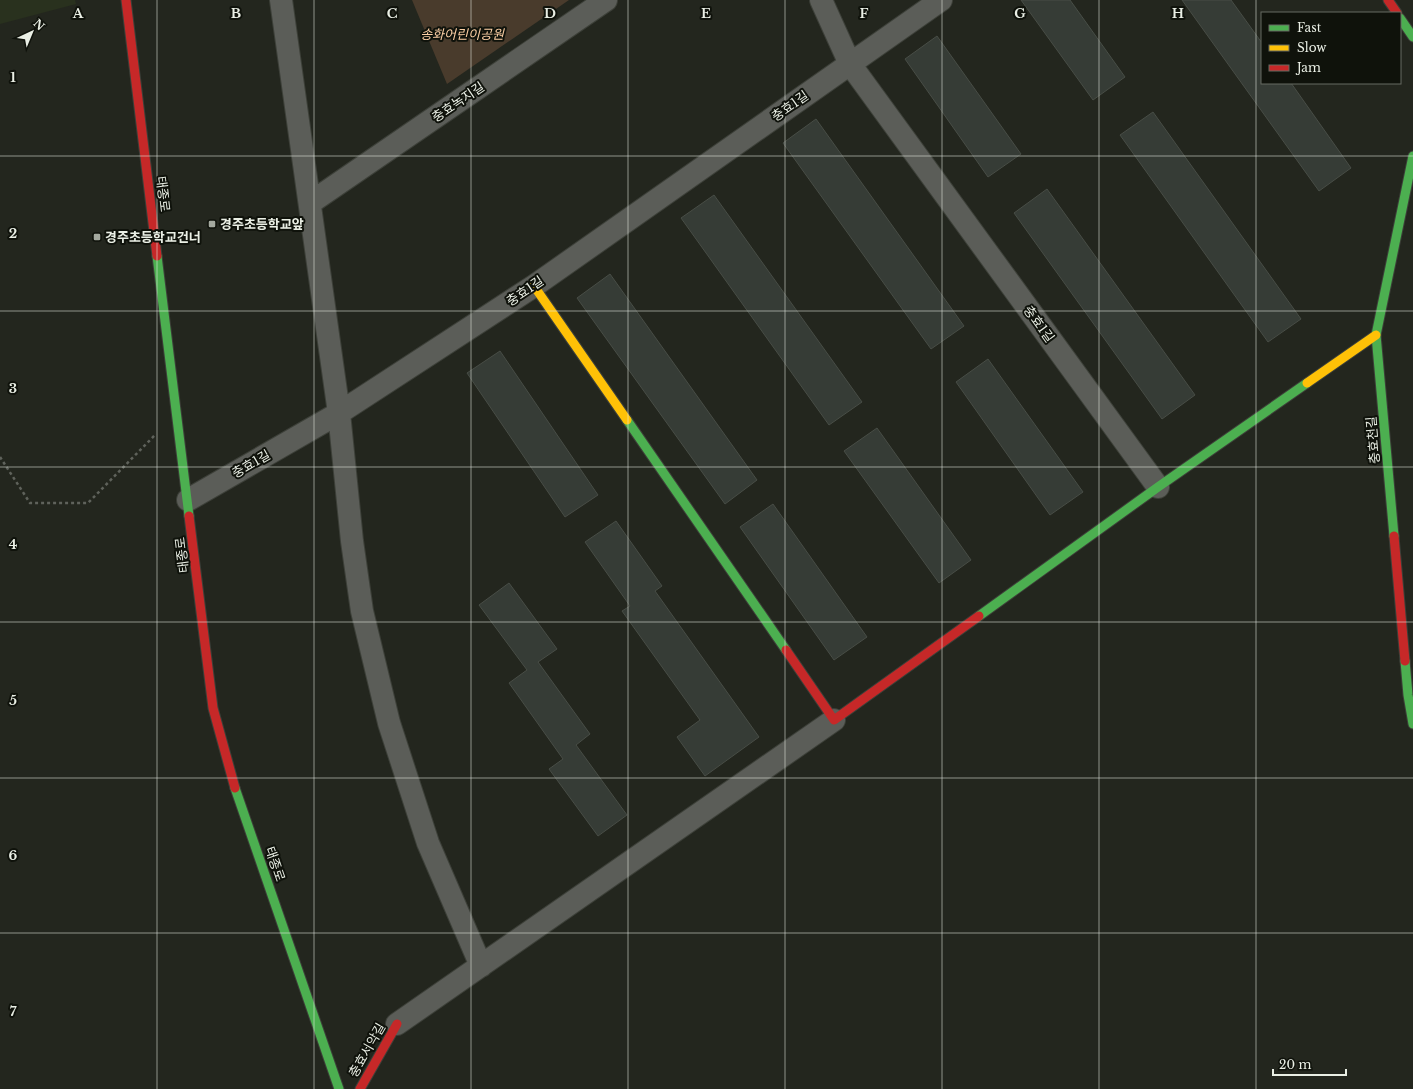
<svg xmlns="http://www.w3.org/2000/svg" width="1413" height="1089" font-family="'Libre Baskerville','Noto Sans KR',serif">
<rect width="100%" height="100%" fill="#23261e"/>
<path fill="#29311e" d="M0,0H75L76,4L0,24Z"/>
<path fill="#493b2c" d="M412,0H569L447,84Z"/>
<path fill="#363c36" stroke="#484d46" d="M1021,0H1070L1125,77L1093,100Z
M1182,0H1231L1262,43V83H1291L1351,168L1319,191Z
M937,36L1021,154L988,177L905,59Z
M1153,112L1301,319L1268,342L1120,135Z
M816,119L964,326L931,349L783,143Z
M1047,189L1195,395L1162,419L1014,213Z
M714,195L862,402L829,425L681,218Z
M610,274L757,480L725,504L577,298Z
M500,351L598,495L565,517L467,373Z
M988,359L1083,492L1050,515L956,382Z
M877,428L971,560L939,583L844,451Z
M773,504L867,637L834,660L740,527Z
M616,521L662,586L655,591L759,737L705,776L677,737L700,720L622,611L630,606L585,542Z
M509,583L557,649L538,662L590,734L576,745L627,815L598,836L549,769L563,759L509,683L527,670L479,605Z"/>
<g fill="none" stroke-linecap="round" stroke-linejoin="round">
<defs>
<path id="street" d="M281,0L339,413L352,541L362,611L389,723L428,843L481,966
M821,0L850,64L1158,487
M310,203L606,0
M188,500L339,413L534,286L941,0
M397,1024L834,720"/>
<path id="fast" d="M1400,18L1413,37
M157,256L189,516
M627,420L786,650
M1394,536L1376,335L1413,156
M979,616L1158,487L1307,383
M1405,661L1408,695L1413,724
M235,788L339,1089"/>
<path id="slow" d="M534,286L627,420
M1307,383L1376,335"/>
<path id="jam" d="M126,0L157,256
M1388,0L1397,13
M189,516L213,708L235,788
M1394,536L1405,661
M786,650L834,720L979,616
M360,1089L397,1024"/>
</defs>
<use href="#street" stroke="#3d4039" stroke-width="24"/>
<use href="#fast" stroke="#3d4039" stroke-width="11"/>
<use href="#slow" stroke="#3d4039" stroke-width="11"/>
<use href="#jam" stroke="#3d4039" stroke-width="11"/>
<path stroke="#5f625b" stroke-width="2.5" stroke-dasharray="3 3" stroke-linecap="butt" d="M0,457L30,503H88L156,434"/>
<use href="#street" stroke="#5b5d58" stroke-width="22"/>
<use href="#fast" stroke="#4caf50" stroke-width="9"/>
<use href="#slow" stroke="#ffc107" stroke-width="9"/>
<use href="#jam" stroke="#c62828" stroke-width="9"/>
</g>
<path fill="none" stroke="#eaefe5" stroke-width="1" stroke-opacity="0.55" d="M157,0V1089M314,0V1089M471,0V1089M628,0V1089M785,0V1089M942,0V1089M1099,0V1089M1256,0V1089M0,156H1413M0,311H1413M0,467H1413M0,622H1413M0,778H1413M0,933H1413"/>
<g fill="#a4a99f" stroke="#0f120b" stroke-width="1.5">
<rect x="208" y="220" width="8" height="8" rx="2"/>
<rect x="93" y="233" width="8" height="8" rx="2"/>
</g>
<g text-anchor="middle" dominant-baseline="central" stroke-width="4" stroke-linejoin="round" paint-order="stroke">
<g font-size="13" font-style="italic" fill="#fccfa5" stroke="#0f120b">
<text x="462" y="34">송화어린이공원</text>
</g>
<g font-size="13" fill="#eaefe5" stroke="#0f120b">
<text transform="translate(458 102) rotate(-34)">충효녹지길</text>
<text transform="translate(790 106) rotate(-35)">충효1길</text>
<text transform="translate(163 194) rotate(83)">태종로</text>
<text transform="translate(525 291) rotate(-34)">충효1길</text>
<text transform="translate(1039 324) rotate(54)">충효1길</text>
<text transform="translate(1373 440) rotate(-95)">충효천길</text>
<text transform="translate(251 464) rotate(-30)">충효1길</text>
<text transform="translate(182 555) rotate(-97)">태종로</text>
<text transform="translate(275 864) rotate(71)">태종로</text>
<text transform="translate(367 1050) rotate(-60)">충효서악길</text>
</g>
<g font-size="13" font-weight="bold" fill="#eaefe5" stroke="#0f120b" text-anchor="start">
<text x="220" y="224">경주초등학교앞</text>
<text x="105" y="237">경주초등학교건너</text>
</g>
</g>
<g font-size="13" text-anchor="middle" font-weight="bold" fill="#eaefe5" stroke="#0f120b" stroke-width="4" stroke-linejoin="round" paint-order="stroke">
<text x="78" y="18">A</text>
<text x="236" y="18">B</text>
<text x="392" y="18">C</text>
<text x="550" y="18">D</text>
<text x="706" y="18">E</text>
<text x="864" y="18">F</text>
<text x="1020" y="18">G</text>
<text x="1178" y="18">H</text>
<text x="13" y="82">1</text>
<text x="13" y="238">2</text>
<text x="13" y="393">3</text>
<text x="13" y="549">4</text>
<text x="13" y="705">5</text>
<text x="13" y="860">6</text>
<text x="13" y="1016">7</text>
</g>
<rect x="1261" y="12" width="140" height="72" fill="#0f120b" stroke="#676a62"/>
<rect x="1269" y="25" width="20" height="6" fill="#4caf50" stroke="#676a62"/>
<text x="1297" y="32" font-size="12" fill="#eaefe5">Fast</text>
<rect x="1269" y="45" width="20" height="6" fill="#ffc107" stroke="#676a62"/>
<text x="1297" y="52" font-size="12" fill="#eaefe5">Slow</text>
<rect x="1269" y="65" width="20" height="6" fill="#c62828" stroke="#676a62"/>
<text x="1297" y="72" font-size="12" fill="#eaefe5">Jam</text>
<g transform="translate(32 32) rotate(44)" stroke="#0f120b" stroke-width="3" paint-order="stroke">
<path d="M0-3L7 15L0 10L-7 15Z" fill="#eaefe5"/>
<text y="-6" font-size="11" font-weight="bold" text-anchor="middle" fill="#eaefe5">N</text>
</g>
<path d="M1273 1069v6h73v-6" fill="none" stroke="#eaefe5" stroke-width="2"/>
<text x="1279" y="1069" font-size="12" fill="#eaefe5" stroke="#0f120b" stroke-width="3" paint-order="stroke">20 m</text>
</svg>
